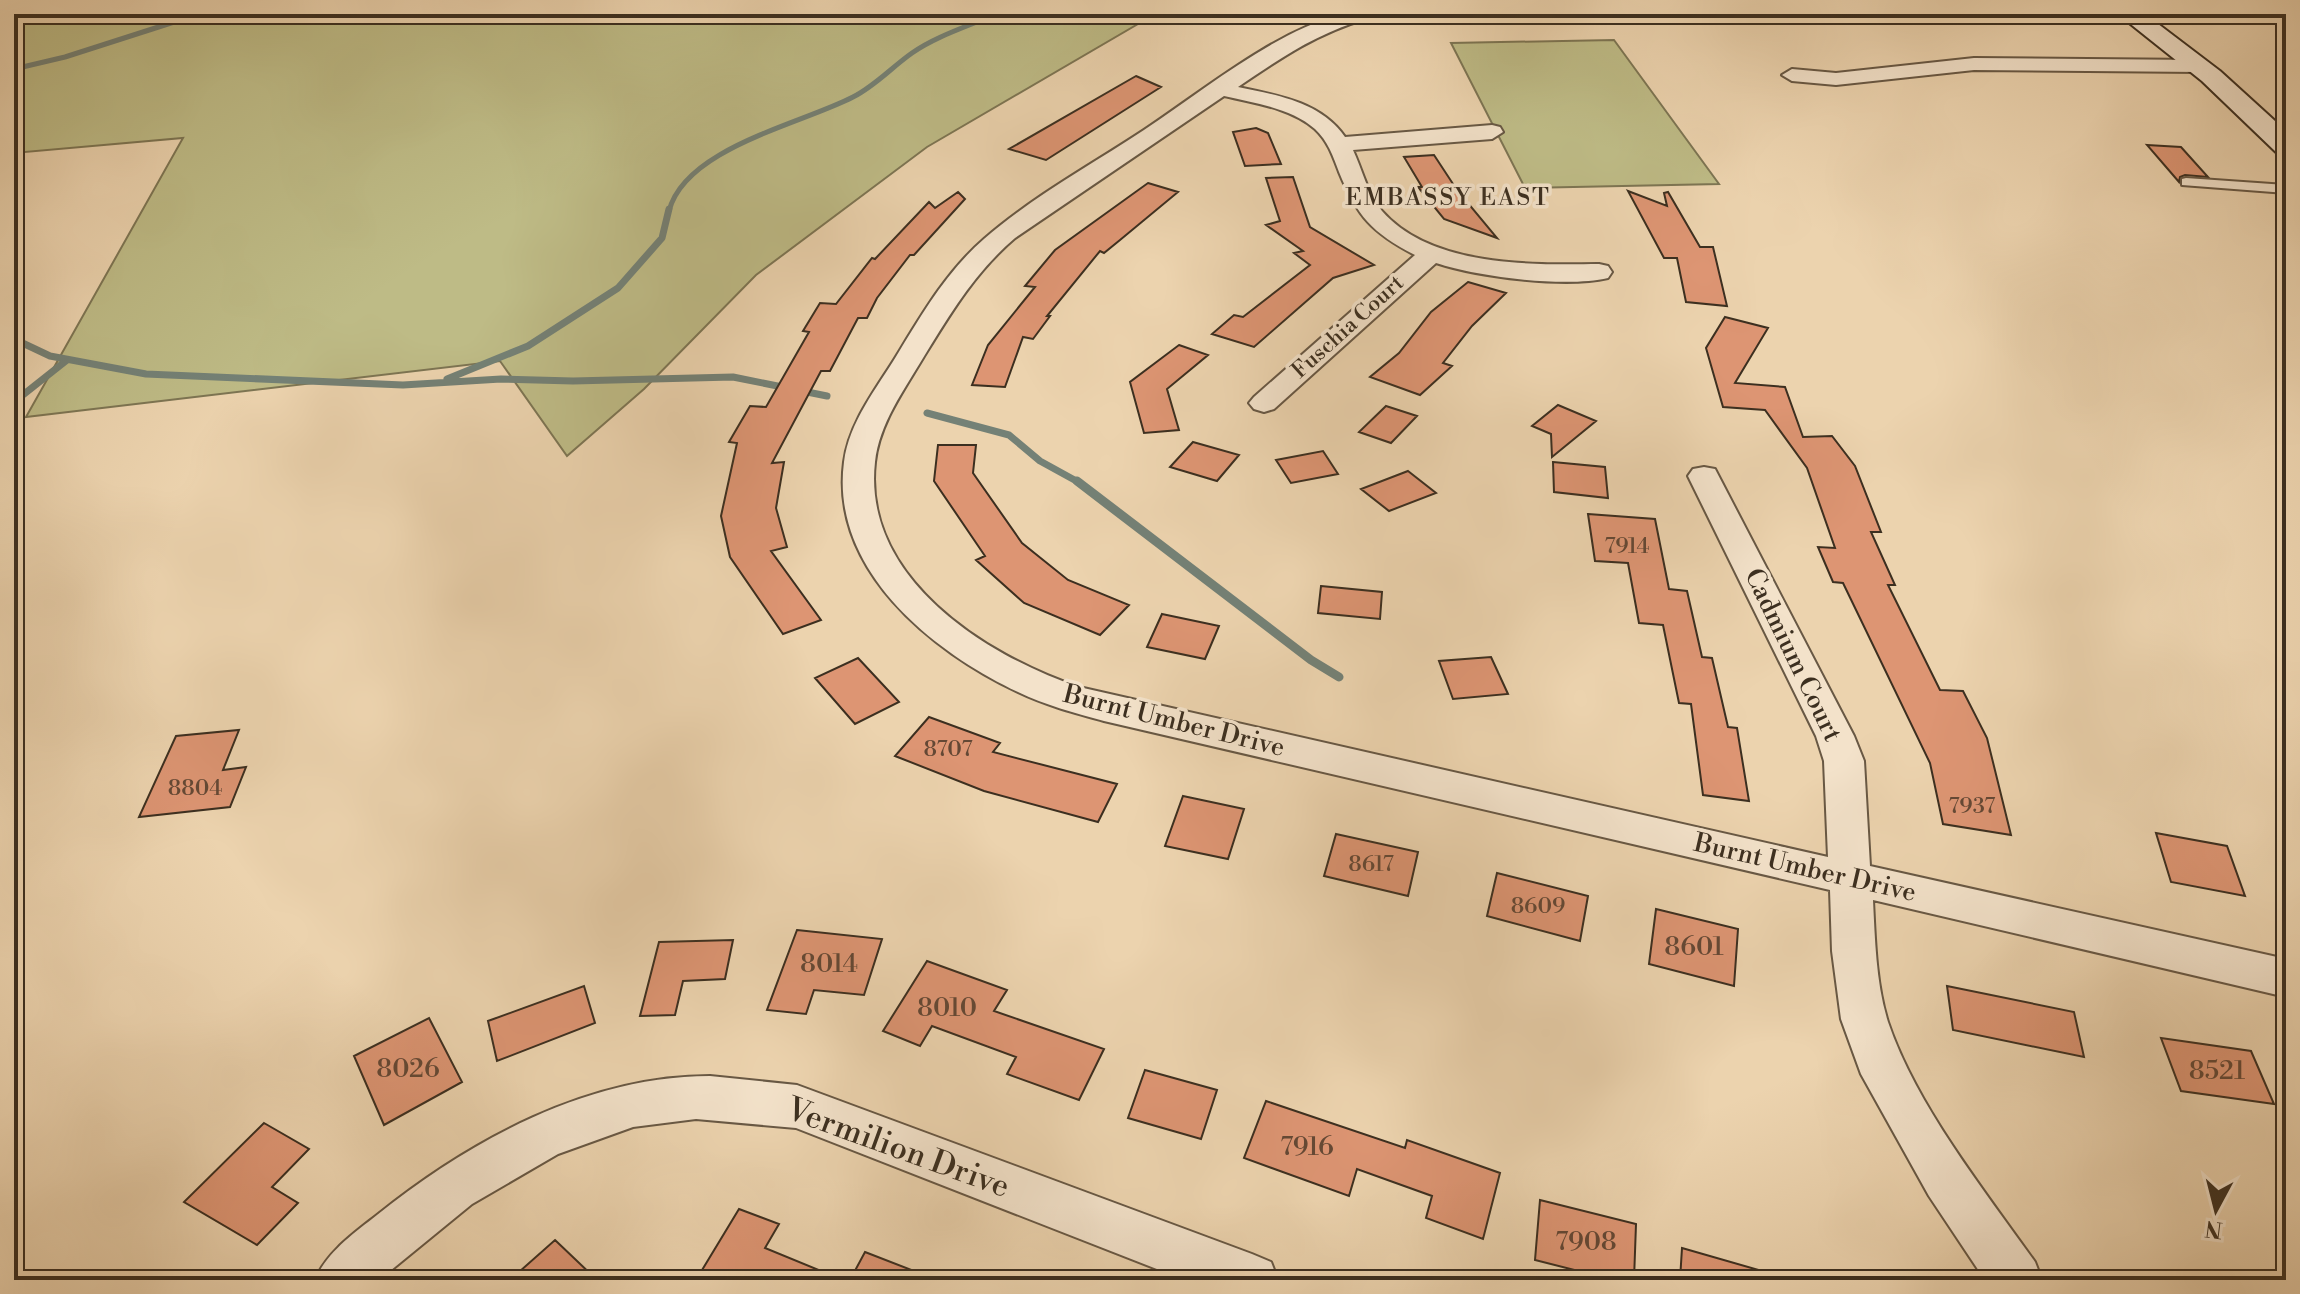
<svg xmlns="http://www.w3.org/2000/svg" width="2300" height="1294" font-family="'Libre Bodoni',serif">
<rect width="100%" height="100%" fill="#ecd3ae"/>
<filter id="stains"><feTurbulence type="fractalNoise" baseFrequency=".0025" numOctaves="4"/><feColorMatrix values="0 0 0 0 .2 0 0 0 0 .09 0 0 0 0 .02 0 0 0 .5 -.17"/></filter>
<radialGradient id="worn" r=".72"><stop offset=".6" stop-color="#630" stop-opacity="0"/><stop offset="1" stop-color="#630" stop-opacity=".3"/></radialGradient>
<path fill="#bebb86" stroke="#7d7553" stroke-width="2" d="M14,14H1155L927,147L756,275L644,389L567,456L500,361L26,417L183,138L14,153Z
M1614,40L1719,184L1525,188L1451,43Z"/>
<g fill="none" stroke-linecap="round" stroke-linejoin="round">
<path stroke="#748176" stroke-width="5" d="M14,69L65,57L199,14
M669,211C685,148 801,124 853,97C875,86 892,67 912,53C936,36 969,26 996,14"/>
<path stroke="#748176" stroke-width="7" d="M14,339L50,356L146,374L403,385L501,379L573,381L733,377L827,396
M447,379L528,346L618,288L662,238L669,209
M14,402L67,360
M927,413L1009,435L1040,461L1080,483"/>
<path stroke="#748176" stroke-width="9" d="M1077,481L1311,660L1339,677"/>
</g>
<path fill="#dd9573" stroke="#3c2f20" stroke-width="2" d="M1136,76L1161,87L1046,160L1009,149Z
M1256,128L1268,133L1281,164L1245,166L1233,132Z
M2147,145L2181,147L2208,177L2185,175L2180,177L2179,182Z
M1434,155L1457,190L1497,238L1444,219L1418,187H1422L1404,157Z
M1293,177L1310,227L1374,265L1333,278L1254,347L1212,334L1234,315L1243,317L1310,265L1294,253L1303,251L1266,225L1280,221L1266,178Z
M1148,183L1178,192L1120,240L1104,253L1100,251L1047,316H1050L1033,339L1023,337L1005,387L972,385L988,345L1035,287L1025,286L1055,250Z
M1628,191L1667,206L1664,193L1668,192L1700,247H1713L1727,306L1686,302L1677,258H1664Z
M958,192L965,199L914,255H910L877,298L867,318H858L830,371H821L772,463L784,462L776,508L787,547L771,551L821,620L783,634L730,557L721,516L737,443L729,442L750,406L766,407L809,332L803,331L820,303L836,304L872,258L875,259L929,202L935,208Z
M1468,282L1506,293L1472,326L1443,363L1452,366L1420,395L1370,377L1399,353L1431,312Z
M1725,317L1768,328L1735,383L1785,387L1803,437L1832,436L1855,466L1881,532H1871L1895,585H1888L1940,690L1963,691L1987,738L2011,835L1943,824L1930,763L1843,583L1833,582L1818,547L1835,548L1807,468L1765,410L1723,407L1706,348Z
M1179,345L1208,355L1167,389L1179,430L1144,433L1130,382Z
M1558,405L1596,421L1552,457L1551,434L1532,426Z
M1386,406L1417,416L1391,443L1359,432Z
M1193,442L1239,455L1217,481L1170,467Z
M938,445H976L973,473L1022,543L1068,580L1129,605L1100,635L1024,603L976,560L985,556L934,481Z
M1323,451L1338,474L1291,483L1276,460Z
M1553,462L1605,467L1608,498L1554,492Z
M1408,471L1436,493L1389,511L1361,489Z
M1588,514L1655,519L1669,589L1687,591L1702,657L1712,658L1728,727L1737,728L1749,801L1703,795L1691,704L1679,703L1663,625L1639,623L1628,563L1595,561Z
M1321,586L1382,592L1380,619L1318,613Z
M1162,614L1219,626L1205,659L1147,647Z
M1491,657L1508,694L1453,699L1439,661Z
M858,658L899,702L855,724L815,678Z
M929,717L1000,743L993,752L1117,784L1098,822L984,791L895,756Z
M239,730L223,770L246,767L230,807L139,817L176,736Z
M1183,796L1244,809L1228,859L1165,846Z
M2156,833L2227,846L2245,896L2171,882Z
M1336,834L1418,852L1408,896L1324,876Z
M1497,873L1588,896L1580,941L1487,916Z
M1656,909L1738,929L1734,986L1649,964Z
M797,930L882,939L864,995L814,990L806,1014L767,1010Z
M733,940L725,979L683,981L675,1015L640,1016L659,942Z
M927,961L1007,990L994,1011L1104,1049L1079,1100L1007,1074L1016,1057L932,1026L920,1046L883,1031Z
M584,986L595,1023L497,1061L488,1021Z
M1947,986L2074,1012L2084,1057L1953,1030Z
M429,1018L462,1082L384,1125L354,1056Z
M2161,1038L2251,1051L2274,1104L2181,1091Z
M1145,1070L1217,1090L1201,1139L1128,1118Z
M1266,1101L1405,1148L1407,1140L1500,1173L1483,1239L1426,1218L1432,1196L1357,1169L1349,1196L1244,1158Z
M264,1123L309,1149L272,1187L298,1203L257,1245L184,1202Z
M1540,1200L1636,1224L1634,1280H1614L1535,1260Z
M739,1209L779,1224L765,1248L843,1280H696Z
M555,1240L597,1280H510Z
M1682,1248L1769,1273L1768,1280H1680Z
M865,1252L932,1278V1280H850Z"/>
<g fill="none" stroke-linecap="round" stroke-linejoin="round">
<defs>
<path id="lane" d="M2186,178L2286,185V193L2182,185V179Z"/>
<path id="street" d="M1341,14H1372L1369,18C1317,33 1282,57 1238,87C1277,95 1321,102 1345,137L1492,125L1500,127L1503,132L1492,139L1353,150C1362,169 1368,195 1382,211C1431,267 1532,265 1599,264L1608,266L1612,272L1608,278C1565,288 1479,277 1436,263L1274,409L1264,412L1254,409L1249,403L1254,397L1415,255C1372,233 1357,216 1339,172C1333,156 1328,141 1315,129C1291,108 1254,103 1224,96L1015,238C975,272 950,314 923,358C904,390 879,424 875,462C862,577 984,655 1079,687L1828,857L1824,761L1816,736L1688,476L1693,469L1704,467L1715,469L1854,736L1864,761L1870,866L2286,959V997L1873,900C1875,940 1876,984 1888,1022C1916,1105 1984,1190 2035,1262L2042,1280H1985L1929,1196L1861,1074L1841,1019L1832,951L1830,890L1104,721C1075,713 1045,705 1018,692C931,651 830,569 844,462C849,422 877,388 897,355C922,314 947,271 984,239C1032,197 1091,165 1144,130C1204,90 1271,34 1341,14Z
M1974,58L2199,60L2209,66L2199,72L1974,70L1836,85L1792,81L1782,75L1792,69L1836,73Z
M710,1076L797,1085L1252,1254L1271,1262L1278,1280H1185L796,1128L696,1119L633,1127L558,1154L472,1204L379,1280H315C327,1252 353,1234 377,1215C470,1140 588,1076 710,1076Z"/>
<path id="secondary" d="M2118,14H2145L2220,71L2286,131V154L2276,152L2202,81Z"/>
</defs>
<use href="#lane" stroke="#685844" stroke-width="4"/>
<use href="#street" stroke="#685844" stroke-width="4"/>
<use href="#secondary" stroke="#3c2f20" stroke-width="4"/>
<use href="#lane" fill="#f3e2ca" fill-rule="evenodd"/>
<use href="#street" fill="#f3e2ca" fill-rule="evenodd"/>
<use href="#secondary" fill="#f3e2ca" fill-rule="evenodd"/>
</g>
<g text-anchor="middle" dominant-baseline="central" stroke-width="7" stroke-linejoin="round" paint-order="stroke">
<g font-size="22" fill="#3c2f20" stroke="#f3e2ca">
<text transform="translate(1348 327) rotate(-42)">Fuschia Court</text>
</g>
<g font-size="22" fill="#644835">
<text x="1627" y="546">7914</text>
<text x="948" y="749">8707</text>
<text x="195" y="788">8804</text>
<text x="1972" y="806">7937</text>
<text x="1371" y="864">8617</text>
<text x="1538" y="906">8609</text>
</g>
<g font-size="24" letter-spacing="2" fill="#3c2f20" stroke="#f3e2ca">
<text x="1448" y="198">EMBASSY EAST</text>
</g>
<g font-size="26" fill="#3c2f20" stroke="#f3e2ca">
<text transform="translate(1793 655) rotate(64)">Cadmium Court</text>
<text transform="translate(1174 721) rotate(14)">Burnt Umber Drive</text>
<text transform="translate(1805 868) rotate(13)">Burnt Umber Drive</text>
</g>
<g font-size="26" fill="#644835">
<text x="1694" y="947">8601</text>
<text x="829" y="964">8014</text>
<text x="947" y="1008">8010</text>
<text x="408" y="1069">8026</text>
<text x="2217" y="1071">8521</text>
<text x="1307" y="1147">7916</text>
<text x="1586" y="1242">7908</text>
</g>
<g font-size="32" fill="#3c2f20" stroke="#f3e2ca">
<text transform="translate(898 1148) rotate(20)">Vermilion Drive</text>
</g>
</g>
<rect width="2300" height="1294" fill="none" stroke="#ecd3ae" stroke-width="48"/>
<rect x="16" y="16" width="2268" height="1262" fill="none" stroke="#3c2f20" stroke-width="4"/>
<rect x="24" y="24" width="2252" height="1246" fill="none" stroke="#3c2f20" stroke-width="2"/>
<g transform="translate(2216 1210) rotate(187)" stroke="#f3e2ca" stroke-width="6" paint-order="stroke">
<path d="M0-6L14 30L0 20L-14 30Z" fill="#3c2f20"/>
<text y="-12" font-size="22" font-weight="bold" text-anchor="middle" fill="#3c2f20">N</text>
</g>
<rect width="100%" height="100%" filter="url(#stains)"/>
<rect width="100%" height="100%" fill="url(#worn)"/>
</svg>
